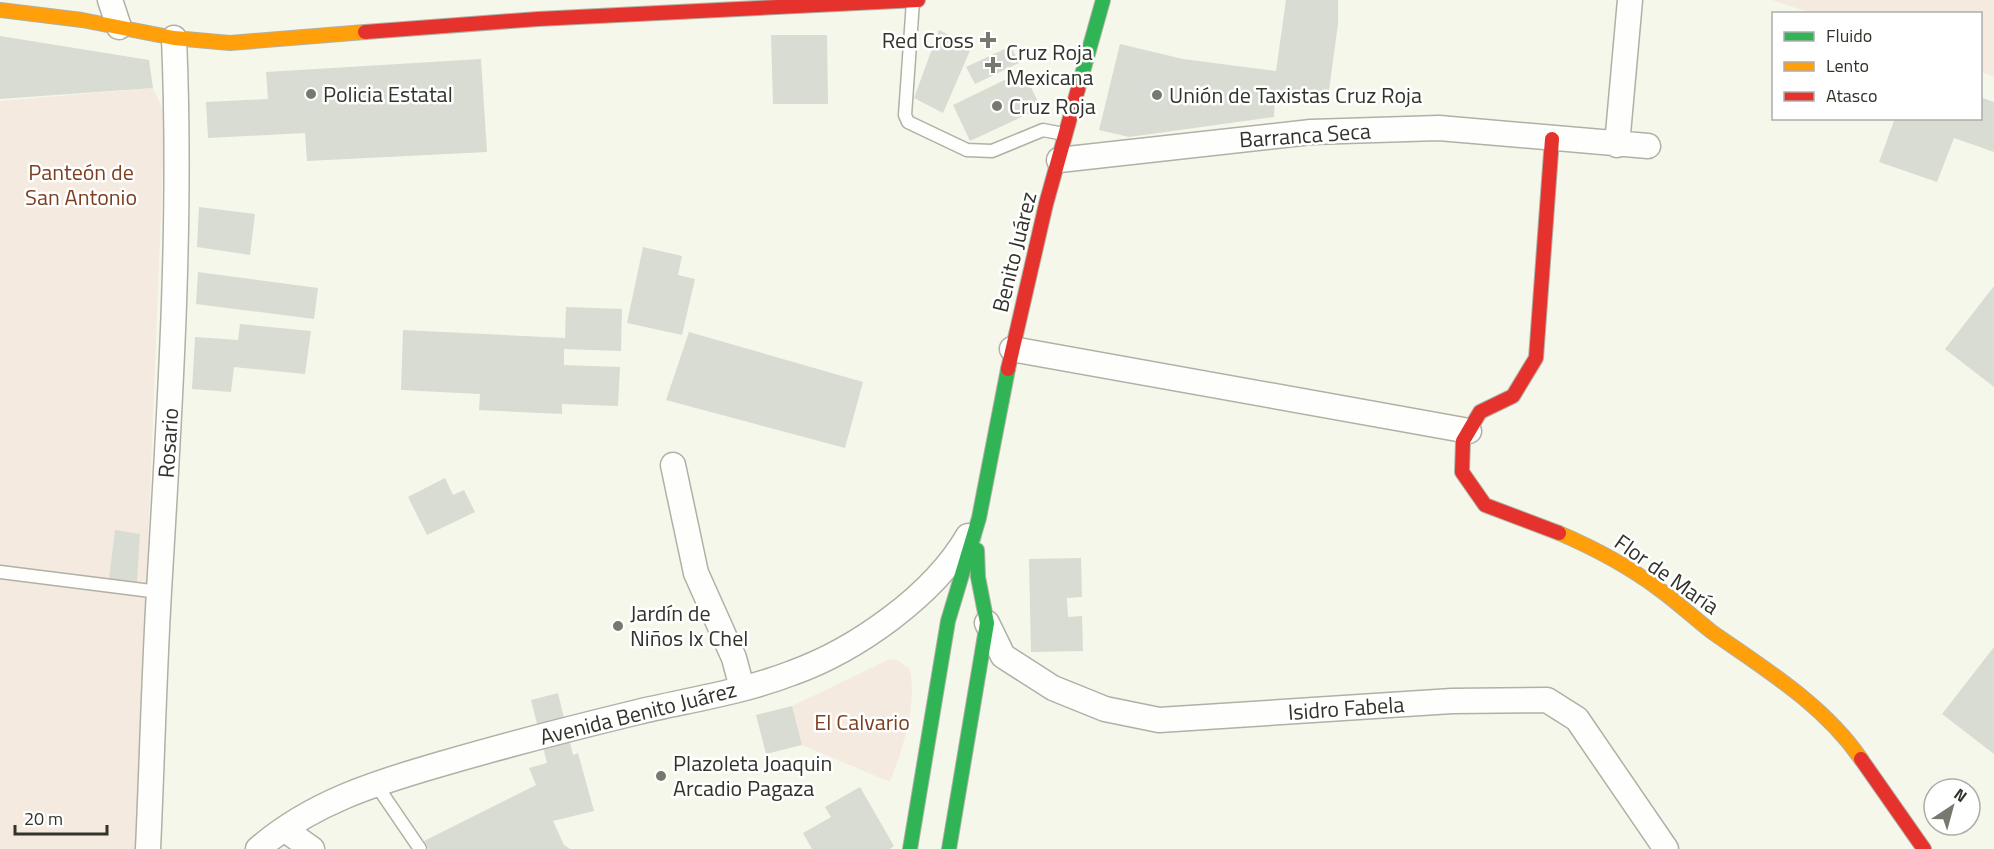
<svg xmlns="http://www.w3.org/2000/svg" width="1994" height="849" font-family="'Titillium Web',sans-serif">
<rect width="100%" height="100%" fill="#f6f7eb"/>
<path fill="#f4eadf" d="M1772,0H1994V77L1981,72L1980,14L1811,13Z
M153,88L165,114L136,849H0V101Z
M890,659L899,661L910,669C917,706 903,748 890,782L802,745L792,706Z"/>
<path fill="#d8dcd3" d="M1286,0H1338V24L1327,105L1275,98L1274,117L1129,137L1099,130L1120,44L1183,59L1276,71Z
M939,30L972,46L943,113L914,98Z
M771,35H827L828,104H773Z
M0,36L149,60L153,88L0,99Z
M1011,46L1019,63L975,84L966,67Z
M481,59L487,152L307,161L305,133L208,138L206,102L268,99L266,72Z
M1023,71L1041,108L970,141L953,105Z
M1980,97L1994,102V152L1954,138L1937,182L1879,162L1895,118H1980Z
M199,207L255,214L250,255L197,247Z
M643,247L682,256L678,275L695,279L682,335L627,323Z
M198,272L318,288L314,319L196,304Z
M1994,286V387L1945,349Z
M566,307L622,309L621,351L564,349V365L620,367L618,406L562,404V414L479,410L480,394L401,390L403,330L565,338Z
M240,324L311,331L305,374L234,367L231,392L192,389L195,337L238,340Z
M689,332L863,382L845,448L666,400Z
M445,478L453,495L464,490L475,512L427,535L408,497Z
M115,530L140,534L137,582L109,579Z
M1081,558L1082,597L1067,598L1068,617L1082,616L1083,651L1031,652L1029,559Z
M1994,647V754L1942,714Z
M558,693L573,755L578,753L594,811L553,821L564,845L570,849H429L424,841L536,785L529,768L547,763L531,700Z
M792,706L802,745L766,754L756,715Z
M860,787L894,846L890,849H812L803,833L831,817L825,807Z"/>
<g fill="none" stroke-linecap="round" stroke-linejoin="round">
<defs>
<path id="lane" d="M913,1L905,115L908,122L967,150L992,151L1043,130L1064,134
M0,572L159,592
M375,783L420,849"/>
<path id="street" d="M110,0L119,27
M1617,145L1630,0
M1059,160L1311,132L1439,128L1648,146
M1012,349L1469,431
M673,465L696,573L734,658L742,688
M987,623L1003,656L1053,688L1105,709L1159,720L1452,701L1547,700L1577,719L1666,849
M284,829L312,849
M148,849C152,763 154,677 159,591C170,406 182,222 174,38
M258,849C311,803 375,783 441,764C506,745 572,728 638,712C689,700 743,692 792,673C856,650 933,596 968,536"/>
<path id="fast" d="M1078,89L1103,0
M910,849L948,621L979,518L1008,369
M949,849L987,623L978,577L977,550"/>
<path id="slow" d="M0,10L82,20L174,38L230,43L365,32
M1559,533C1594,548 1628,566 1659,589C1677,602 1694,618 1712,632C1765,669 1824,705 1861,759"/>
<path id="jam" d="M365,32L538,19L918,0
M1552,139L1536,358L1513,396L1480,412L1463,441L1462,472L1485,505L1559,533
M1008,369L1046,204L1078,89
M1861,759L1924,849"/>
</defs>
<use href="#lane" stroke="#b0b0a7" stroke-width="15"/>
<use href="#street" stroke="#b0b0a7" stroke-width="27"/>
<use href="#fast" stroke="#b0b0a7" stroke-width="16"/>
<use href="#slow" stroke="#b0b0a7" stroke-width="16"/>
<use href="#jam" stroke="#b0b0a7" stroke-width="16"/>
<use href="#lane" stroke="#fefefc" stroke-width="12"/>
<use href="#street" stroke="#fefefc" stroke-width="24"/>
<use href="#fast" stroke="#30b455" stroke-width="14"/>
<use href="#slow" stroke="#ff9f0a" stroke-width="14"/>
<use href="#jam" stroke="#e5322d" stroke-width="14"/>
</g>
<g fill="#77786e" stroke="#fff" stroke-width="2">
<path d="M985 31h6v6h6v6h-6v6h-6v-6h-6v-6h6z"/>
<path d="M990 56h6v6h6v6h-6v6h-6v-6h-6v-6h6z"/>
<circle cx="311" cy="94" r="6"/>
<circle cx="1157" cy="95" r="6"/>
<circle cx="997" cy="106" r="6"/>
<circle cx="618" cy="626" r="6"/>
<circle cx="661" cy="776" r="6"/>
</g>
<g text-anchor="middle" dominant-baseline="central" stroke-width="5" stroke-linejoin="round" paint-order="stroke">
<g font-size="22" fill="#32332a" stroke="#fff" text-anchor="start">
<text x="974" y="40" text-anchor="end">Red Cross</text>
<text x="1006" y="52">Cruz Roja<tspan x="1006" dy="25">Mexicana</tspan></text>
<text x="323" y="94">Policia Estatal</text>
<text x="1169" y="95">Unión de Taxistas Cruz Roja</text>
<text x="1009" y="106">Cruz Roja</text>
<text x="630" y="613">Jardín de<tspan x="630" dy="25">Niños Ix Chel</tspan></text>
<text x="673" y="763">Plazoleta Joaquin<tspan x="673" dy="25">Arcadio Pagaza</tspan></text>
</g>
<g font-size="22" fill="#32332a" stroke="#fff">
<text transform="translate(1305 135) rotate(-4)">Barranca Seca</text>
<text transform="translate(1014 252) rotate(-76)">Benito Juárez</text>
<text transform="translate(168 443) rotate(-86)">Rosario</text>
<text transform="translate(1667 574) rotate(35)">Flor de María</text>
<text transform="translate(1346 708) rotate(-4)">Isidro Fabela</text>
<text transform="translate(638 713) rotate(-14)">Avenida Benito Juárez</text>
</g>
<g font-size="22" fill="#7c3f1f" stroke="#fff">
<text x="81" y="172">Panteón de<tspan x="81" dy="25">San Antonio</tspan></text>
<text x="862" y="722">El Calvario</text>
</g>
</g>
<rect x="1772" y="12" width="210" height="108" fill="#ffffff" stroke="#adadaa" stroke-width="1.5"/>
<rect x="1784" y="32" width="30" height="9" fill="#30b455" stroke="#adadaa" stroke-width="1.5"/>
<text x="1826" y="42" font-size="18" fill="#32332a">Fluido</text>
<rect x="1784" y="62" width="30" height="9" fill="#ff9f0a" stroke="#adadaa" stroke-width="1.5"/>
<text x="1826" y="72" font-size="18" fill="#32332a">Lento</text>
<rect x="1784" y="92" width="30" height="9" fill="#e5322d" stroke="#adadaa" stroke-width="1.5"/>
<text x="1826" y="102" font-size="18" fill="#32332a">Atasco</text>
<g transform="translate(1952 807) rotate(36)"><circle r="28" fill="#ffffff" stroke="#adadaa" stroke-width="1.5"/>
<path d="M0-4.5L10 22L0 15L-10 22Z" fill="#77786e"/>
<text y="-9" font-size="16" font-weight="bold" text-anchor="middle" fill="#32332a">N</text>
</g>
<path d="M15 825v9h92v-9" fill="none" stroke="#32332a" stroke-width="3"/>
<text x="24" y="825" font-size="18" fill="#32332a" stroke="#ffffff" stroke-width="4.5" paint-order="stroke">20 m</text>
</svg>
